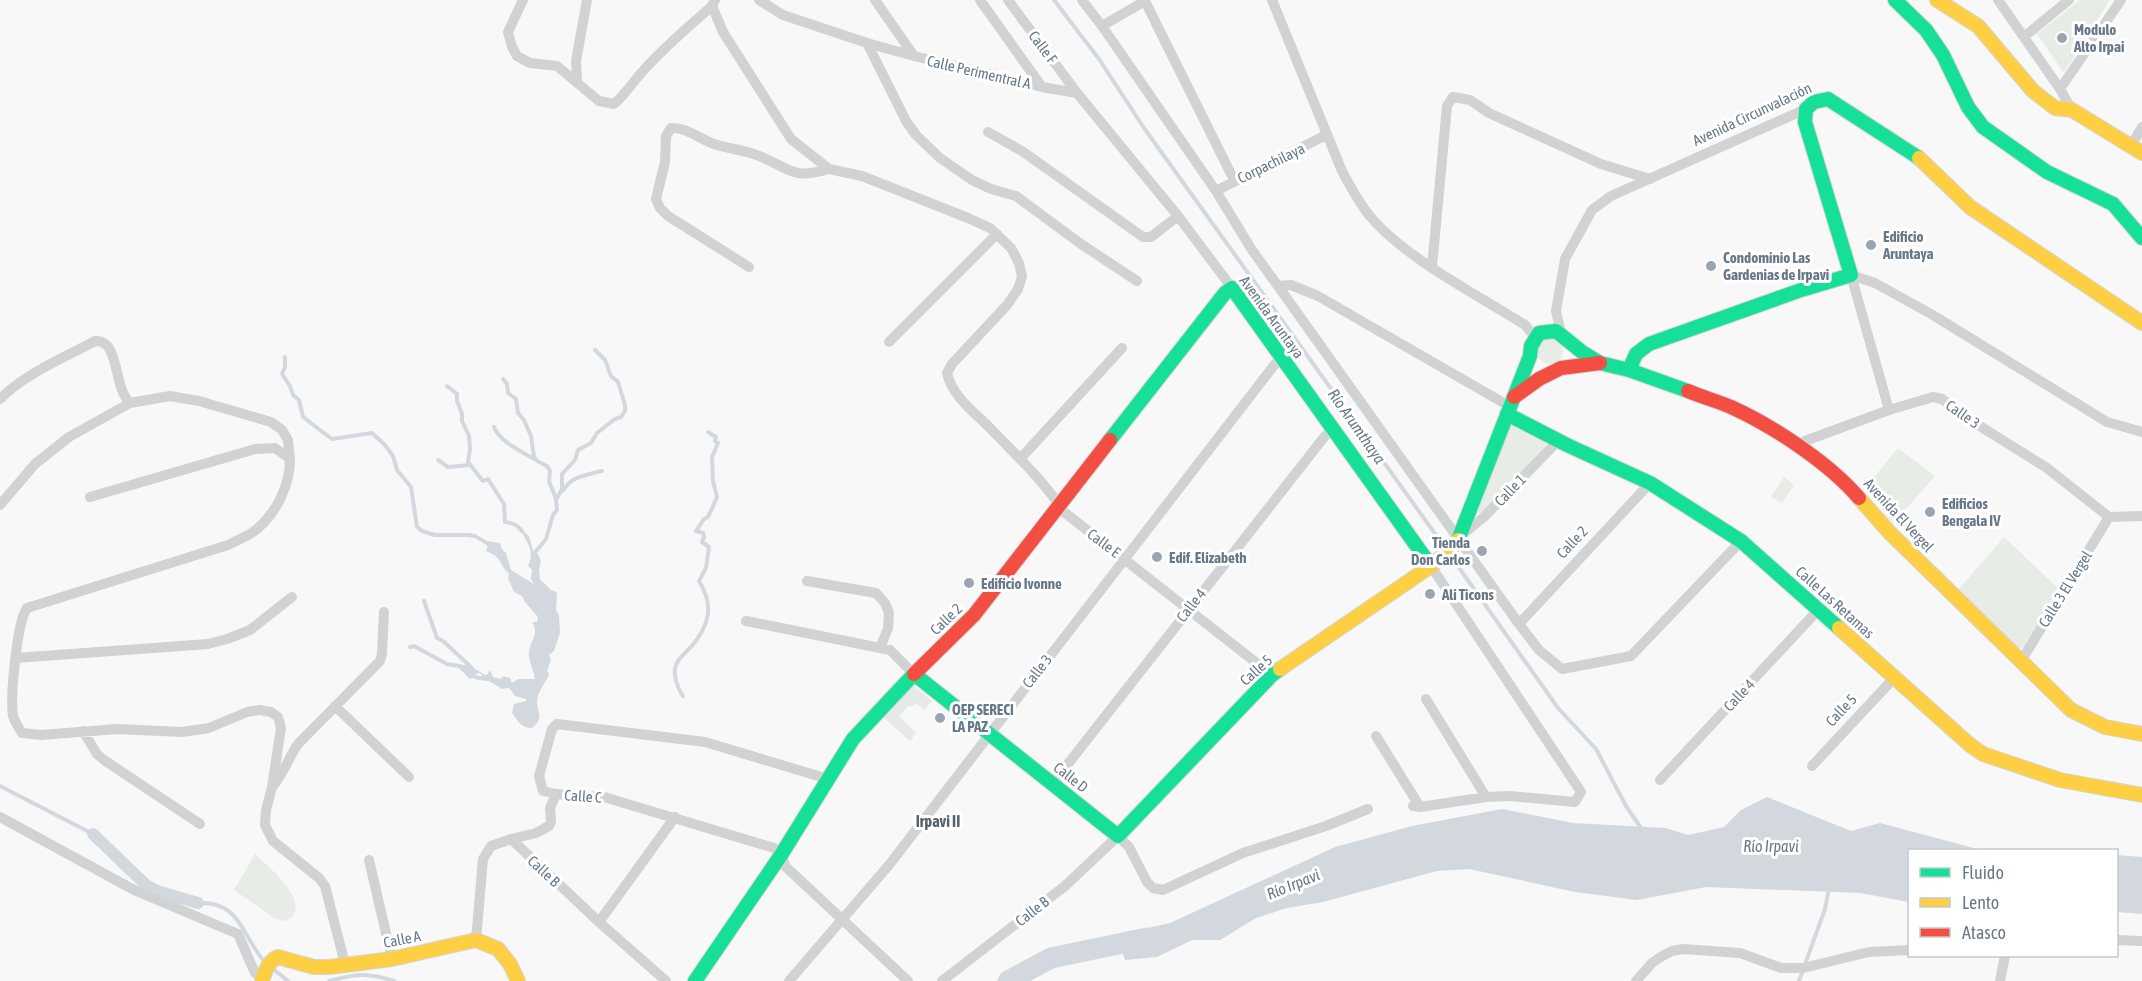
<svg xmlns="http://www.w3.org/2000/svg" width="2142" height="981" font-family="'Asap Condensed',sans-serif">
<rect width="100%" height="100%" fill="#f8f8f8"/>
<path fill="#e7e8e9" d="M909,687H915L932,701L924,710L916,703L913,707L909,705L899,716L916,733L910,741L883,717Z"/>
<path fill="#e8ece6" d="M2080,0H2110L2064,73L2037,34Z
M1537 351a13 13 0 1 1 26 0a13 13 0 1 1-26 0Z
M1513,425L1545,440V448L1481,514L1479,513L1478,511L1509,428Z
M1898,448L1935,476L1893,524L1865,488Z
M1784,477L1794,485L1782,503L1771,497Z
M2004,537L2059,589L2023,648L2017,647L1959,589Z
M255,854C267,865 301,894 295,911C294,917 289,919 285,921L276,919L234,890Z"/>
<path fill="#d2d8dd" d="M520,528L529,536L533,551L539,547L537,552L541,561L539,570L540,579L551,590L557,592L556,610L559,616L560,633L554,651L549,655L551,660L547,671L549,674C546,683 537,692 537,701C537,713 545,717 532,728C521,728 518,721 512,713L514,704L526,701V699L515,696L509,688L502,689L484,678L480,673L476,674L478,679L473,677L470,679L456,665H469L485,675L488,674L490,670L493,677L501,679L503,676L510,678L512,683L518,679H535C534,672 530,664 529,657C527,643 541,636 532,622H537L538,617L525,602L522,596L514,592L508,578L509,574C497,562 504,559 486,551L488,546L470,535L475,534L487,541L500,543L502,549L506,553L511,570L534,584L531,579L532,570L528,566C536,548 525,542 520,528Z
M1767,797L1851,831L1880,823L1981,850H1910L1909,902L1860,893L1706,887L1637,900L1575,892L1469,869L1437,871L1323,902L1287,908L1256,918L1220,940H1192L1157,957L1125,960L1117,935L1170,923L1335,847L1412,826L1502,809L1573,823L1666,828L1688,835L1724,827L1741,810Z
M2117,855L2142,857V914L2117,912Z"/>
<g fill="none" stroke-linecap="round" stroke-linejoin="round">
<path stroke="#d2d8dd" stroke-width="4" d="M1054,0L1099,59L1144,128L1446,549
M285,357V367L282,374L290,386L293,395L299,400L303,417L332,439L372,433L385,445L393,456L397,470L411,487L417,527L422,531L435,535H468L474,536
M503,379L507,384L508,393L516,399L518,413L524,420L531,436L534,457L537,461L547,466L550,471L549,481L556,499
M447,386L457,394V401L462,414V421L469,436L470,449L468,462L483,481L488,479L504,504L505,522C512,523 517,524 522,531
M494,427C499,441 522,452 534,459
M438,460L448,467L470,465
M562,491C565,488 569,482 573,480C578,477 596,472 602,471
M537,550L546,539L553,515L557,510L556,500L562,489V474L575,460L578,450L591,443L597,433L615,419L621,417L625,411V405L618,382L611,376L605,360L595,350
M1450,555L1558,708L1596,749L1626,806L1641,828
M424,601L437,638L443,641L471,667
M410,647L414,646L447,664L460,666
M473,676L478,678L489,679
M683,696C678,689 672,674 676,665C678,659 686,652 691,647C710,625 714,605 699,581L706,568L709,547L702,542L704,537L703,533L696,531L704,519L708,517L717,497L713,481L712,457L718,443L715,441L716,437L708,432
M0,786L93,834
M198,903C241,901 241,935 264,961
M272,968L288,981
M329,981C356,974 367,972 394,981
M1799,981L1825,909L1829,888"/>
<path stroke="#d2d8dd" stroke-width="12" d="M93,834L146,885L157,891L198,903"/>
<path stroke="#d2d8dd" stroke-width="21" d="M1008,981L1051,958L1147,938"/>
<defs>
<path id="fast" d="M1895,0L1926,30L1943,55L1968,107L1983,127L2047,172L2113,204L2142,238
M1629,370L1636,354L1649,344L1801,290L1851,275L1805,122L1806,109L1814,102L1828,99L1919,158
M1507,414L1567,445L1650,483L1741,541L1839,628
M1110,440L1225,293L1232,288L1431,566
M1458,540L1530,356L1531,346L1539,333L1556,331L1582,352L1600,363L1629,370L1688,391
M914,674L1118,836L1272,675L1280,669
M695,981L781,855L853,739L914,674"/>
<path id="slow" d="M1937,0L1978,26L2033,91L2055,108L2072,110L2142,153
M1919,158L1970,207L2142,323
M1859,498L1889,532L2071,710L2105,727L2142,734
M1839,628L1970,745L1983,754L2060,780L2142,795
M1280,669L1431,566L1454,546L1458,540
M262,981C265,972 268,961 278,957L314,967H329L392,959L476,940L498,949L510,964L518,981"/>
<path id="jam" d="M1688,391C1702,397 1717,401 1731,407C1773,426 1829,463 1859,498
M1514,397L1539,379L1561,368L1600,363
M914,674L974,615L1110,440"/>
</defs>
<use href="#fast" stroke="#d3d5d7" stroke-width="16"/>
<use href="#slow" stroke="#d3d5d7" stroke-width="16"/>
<use href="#jam" stroke="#d3d5d7" stroke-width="16"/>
<path stroke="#d0d2d3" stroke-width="10" d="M523,0L508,32L512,47L517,56L530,63L557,66L599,101L614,104C625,95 632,83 642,72C663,48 688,27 712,6
M715,0L712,6L723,32L791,139L829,169L862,176L968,218L990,228L1011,248L1019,263L1022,277L1018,289L1007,305L952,364L947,373C952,396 974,412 990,428C1015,454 1044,481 1064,512L1272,675
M759,0L783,15L867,43L914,56L1042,87L1077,93
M875,0L914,56
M980,0L1042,87
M1008,0L1077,93L1178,216L1232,288
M1082,0L1102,26L1216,191L1252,250L1278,286L1291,285L1318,296L1509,406
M1272,0L1342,171C1350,186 1358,201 1369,215C1403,257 1478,295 1525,325L1535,337
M1998,0L2060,89L2072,110
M1102,26L1145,1L1234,180
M2025,36L2069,0
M867,43L906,121L916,135L940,158L972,180L991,189L1016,196L1081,244L1137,281
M577,81L576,61L587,0
M2060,89L2121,0
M988,132L1022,151L1143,237H1151L1178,216
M2131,146L2142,127
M1216,191L1326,135
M749,267L668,216L660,208L656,199L665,162L666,136L671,128C686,127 700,139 714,144C729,149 745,150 759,156C792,169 791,180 829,169
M1432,267L1447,106L1453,97L1470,100L1489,113L1601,164L1650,179
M1851,275L1875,283L1931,314L2107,422L2142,432
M1851,275L1889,410
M1278,286L1519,624L1539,650L1562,669L1631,656L1741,541
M1561,333L1556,311L1565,259L1592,210L1611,196L1806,109
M889,342L997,234
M0,399C26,373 64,358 95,341C120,339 113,388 130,403
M1798,447L1805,441L1889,410L1933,397L1942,399L1970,420L2047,468L2109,517
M1020,459L1122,348
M90,497L255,449L275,448L290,459C290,485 277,512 257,529C249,536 237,540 228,545L27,608C17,622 10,697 13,716C15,722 19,728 22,733L41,735L117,729L182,732L209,728L247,712L259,710L271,712L278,717L281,728L272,787L266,810L265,825L273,841L319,878L325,886L345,964
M0,505L35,464L69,437L130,403L170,396L199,401L271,422L282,430L288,440L290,459
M2109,517L2142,516
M1462,535L1484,517L1558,441
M807,581L876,593L885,603L889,613L888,628L880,648
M746,621L890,650L914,674
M1519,624L1650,483
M16,658L208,644L227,639L250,630L292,597
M2019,660L2026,653L2109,517
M1426,699L1486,797
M335,706L409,777
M83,731L97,754L104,760L200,824
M1376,736L1420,807
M1812,766L1895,677
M828,779L705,742L557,724L552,729L539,776L543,791L556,794L604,797L774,848L781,855L786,867L908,981
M1660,780L1818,610
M1053,783L1325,436L1332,430
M272,787C285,772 287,760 298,744L380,661L382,654L384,612
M1413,806L1420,807L1486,797L1510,796L1575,802L1581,792L1431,566
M0,817L136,891L238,934L255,973L262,977
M511,839L536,833L549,826L551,822L550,808L556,794
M369,860L392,959
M599,922L675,817
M476,940L483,859L491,846L511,839L599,922L666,981
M2116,940L2142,941
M789,981L889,865L1275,364L1283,359
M942,981L1065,886L1118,836L1129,847L1147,882L1153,888L1163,890L1243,853L1326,826L1368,809
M1636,981L1652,963L1662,956L1672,951L1683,949L1740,953L1781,968H1803L1869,952L1910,950
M2000,981L2005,956"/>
<use href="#fast" stroke="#16e098" stroke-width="14"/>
<use href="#slow" stroke="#ffcf43" stroke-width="14"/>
<use href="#jam" stroke="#f24e42" stroke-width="14"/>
</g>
<g fill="#9aa5b0" stroke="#fff" stroke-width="2">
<circle cx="2062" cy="38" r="6"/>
<circle cx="1871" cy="245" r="6"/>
<circle cx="1711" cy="266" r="6"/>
<circle cx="1930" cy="512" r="6"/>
<circle cx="1482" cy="551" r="6"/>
<circle cx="1157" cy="557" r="6"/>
<circle cx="969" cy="583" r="6"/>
<circle cx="1430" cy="594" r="6"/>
<circle cx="940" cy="718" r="6"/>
</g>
<g text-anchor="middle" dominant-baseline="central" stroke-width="6" stroke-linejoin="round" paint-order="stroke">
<g font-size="15" font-weight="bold" fill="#677889" stroke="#fff" text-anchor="start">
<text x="2074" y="29">Modulo<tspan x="2074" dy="17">Alto Irpai</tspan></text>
<text x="1883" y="236">Edificio<tspan x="1883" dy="17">Aruntaya</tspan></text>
<text x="1723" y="257">Condominio Las<tspan x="1723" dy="17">Gardenias de Irpavi</tspan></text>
<text x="1942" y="503">Edificios<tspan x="1942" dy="17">Bengala IV</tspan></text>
<text x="1470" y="542" text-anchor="end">Tienda<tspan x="1470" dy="17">Don Carlos</tspan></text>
<text x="1169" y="557">Edif. Elizabeth</text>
<text x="981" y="583">Edificio Ivonne</text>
<text x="1442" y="594">Ali Ticons</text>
<text x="952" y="709">OEP SERECI<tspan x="952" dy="17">LA PAZ</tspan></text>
</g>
<g font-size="15" fill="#677889" stroke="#fff">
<text transform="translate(1043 47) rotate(53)">Calle F</text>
<text transform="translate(979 72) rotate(13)">Calle Perimentral A</text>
<text transform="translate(1752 114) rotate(-25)">Avenida Circunvalación</text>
<text transform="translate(1271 163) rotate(-26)">Corpachilaya</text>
<text transform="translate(1272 317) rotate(54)">Avenida Aruntaya</text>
<text transform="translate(1963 414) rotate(35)">Calle 3</text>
<text transform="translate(1510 490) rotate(-46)">Calle 1</text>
<text transform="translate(1899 515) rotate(47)">Avenida El Vergel</text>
<text transform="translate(1572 542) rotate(-47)">Calle 2</text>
<text transform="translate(1104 543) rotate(37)">Calle E</text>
<text transform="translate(2065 589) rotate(-58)">Calle 3 El Vergel</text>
<text transform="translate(1835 602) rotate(42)">Calle Las Retamas</text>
<text transform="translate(1191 605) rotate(-52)">Calle 4</text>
<text transform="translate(946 619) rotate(-44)">Calle 2</text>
<text transform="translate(1256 670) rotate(-42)">Calle 5</text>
<text transform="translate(1037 671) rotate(-52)">Calle 3</text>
<text transform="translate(1739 695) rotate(-47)">Calle 4</text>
<text transform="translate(1841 710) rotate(-47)">Calle 5</text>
<text transform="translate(1071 777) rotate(38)">Calle D</text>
<text transform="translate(583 796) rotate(4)">Calle C</text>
<text transform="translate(544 871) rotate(43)">Calle B</text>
<text transform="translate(1032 911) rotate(-38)">Calle B</text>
<text transform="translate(402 939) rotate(-11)">Calle A</text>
</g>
<g font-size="16" font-style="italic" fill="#637a84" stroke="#fff">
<text transform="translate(1357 426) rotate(55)">Río Arumthaya</text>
<text x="1771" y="846">Río Irpavi</text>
<text transform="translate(1293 884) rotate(-22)">Río Irpavi</text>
</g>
<g font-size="16" font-weight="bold" fill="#55626e" stroke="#fff">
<text x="938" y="821">Irpavi II</text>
</g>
</g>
<rect x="1908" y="849" width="210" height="108" fill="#ffffff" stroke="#c2c9d0" stroke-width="1.5"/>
<rect x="1920" y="868" width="30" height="9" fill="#16e098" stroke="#c2c9d0" stroke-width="1.5"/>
<text x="1962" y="879" font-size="18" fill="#677889">Fluido</text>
<rect x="1920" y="898" width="30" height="9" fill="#ffcf43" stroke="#c2c9d0" stroke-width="1.5"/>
<text x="1962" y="909" font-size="18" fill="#677889">Lento</text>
<rect x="1920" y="928" width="30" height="9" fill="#f24e42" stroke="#c2c9d0" stroke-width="1.5"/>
<text x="1962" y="939" font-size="18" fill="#677889">Atasco</text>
</svg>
